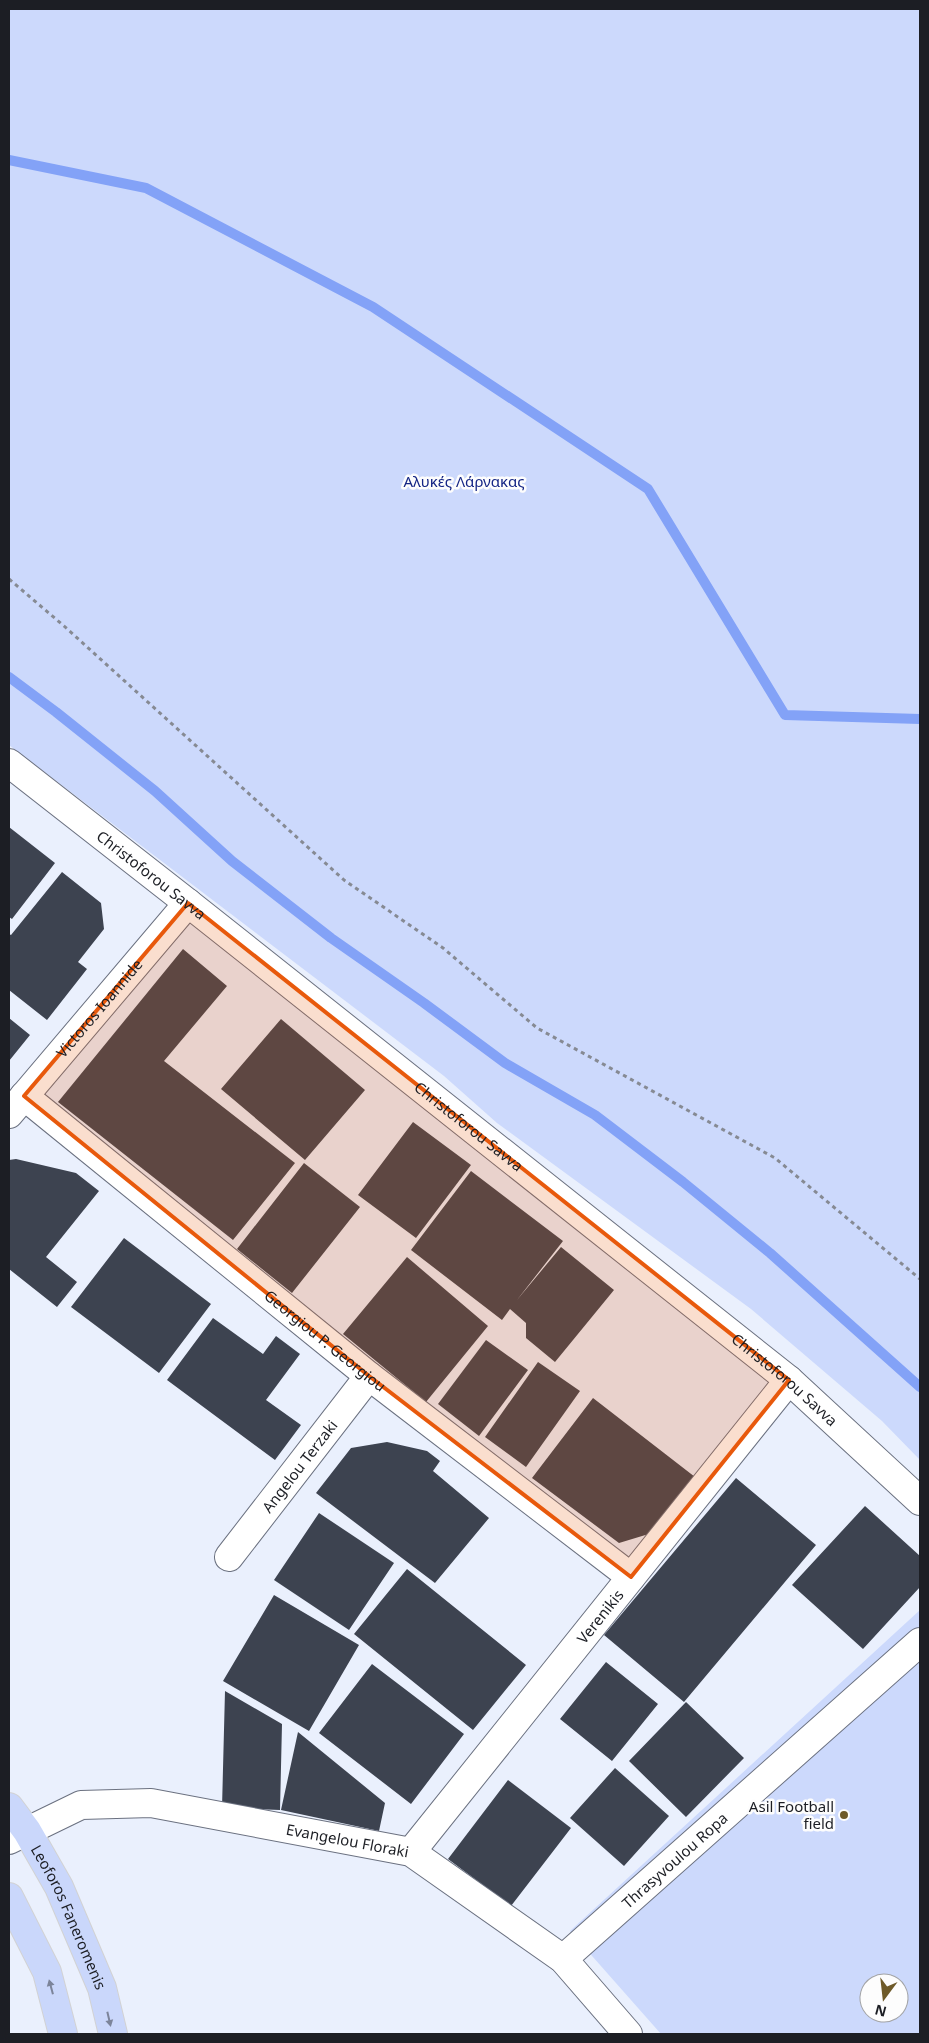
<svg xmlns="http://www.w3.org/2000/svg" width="929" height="2043" font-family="'Noto Sans',sans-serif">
<rect width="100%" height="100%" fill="#eaf0fd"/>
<path fill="#ccd9fc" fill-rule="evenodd" d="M9,9H920V1460L882,1421L751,1309L497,1123L444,1076L9,745Z
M920,1610V2034H661L570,1931ZM869,1983H899V2013H869Z"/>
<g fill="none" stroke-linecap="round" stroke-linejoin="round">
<path stroke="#83a2f7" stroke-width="10" d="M9,160L146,188L373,307L648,489L785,715L920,719
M9,677L56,712L155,791L232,861L331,938L424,1003L505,1063L595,1115L683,1182L770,1253L920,1387"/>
</g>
<path fill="#3d4350" d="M9,827L55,863L12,919L9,917Z
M62,872L101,903L104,929L78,962L87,969L47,1020L9,990V934L11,935Z
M183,949L227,986L164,1061L295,1163L233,1240L58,1102Z
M9,1018L30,1035L9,1061Z
M281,1019L365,1090L305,1160L221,1089Z
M413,1122L471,1165L416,1238L358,1195Z
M16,1159L76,1173L99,1191L46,1257L77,1282L57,1307L9,1269V1160Z
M304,1163L360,1207L292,1293L237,1249Z
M471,1171L563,1241L517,1300L561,1247L614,1290L555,1362L526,1338V1323L510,1309L502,1320L411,1250Z
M124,1238L211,1304L159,1373L71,1307Z
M407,1257L488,1326L426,1402L343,1334Z
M213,1318L263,1354L276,1336L300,1354L266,1400L301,1425L275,1460L167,1380Z
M486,1340L528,1370L479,1436L438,1404Z
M538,1362L580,1391L526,1467L485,1437Z
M593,1398L695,1477L652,1533L619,1543L532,1478Z
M387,1442L427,1451L440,1461L433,1471L489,1518L435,1583L316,1493L351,1448Z
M736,1478L816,1545L684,1702L604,1635Z
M865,1506L920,1556V1587L863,1649L792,1585Z
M319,1513L394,1563L349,1630L274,1580Z
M407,1569L526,1665L473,1730L354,1634Z
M274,1595L359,1645L309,1731L223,1681Z
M606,1662L658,1704L612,1761L560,1719Z
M372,1664L464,1734L411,1804L319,1733Z
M225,1691L282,1724L280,1810L222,1808Z
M686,1702L744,1758L686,1817L629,1761Z
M298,1732L385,1803L379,1831L281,1810Z
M615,1768L669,1816L624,1866L570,1818Z
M508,1780L571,1828L511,1906L448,1859Z"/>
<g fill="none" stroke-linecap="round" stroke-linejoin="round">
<defs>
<g id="minor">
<path id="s1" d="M9,763L188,903L789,1380L920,1501"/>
<path id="s2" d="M24,1096L369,1376L631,1577"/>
<path id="s3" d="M9,1114L188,903"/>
<path id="s4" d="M229,1557L369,1376"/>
<path id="s5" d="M9,1840L81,1805L151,1803L411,1852L563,1959L628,2034"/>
<path id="s6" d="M411,1852L789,1380"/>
<path id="s7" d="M563,1959L920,1642"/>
</g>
<g id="major">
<path id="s8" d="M9,1807L27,1831L59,1887L102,1988L113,2034"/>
<path d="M9,1897L47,1972L63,2034"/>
</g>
</defs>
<use href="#minor" stroke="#6b7180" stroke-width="30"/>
<use href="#major" stroke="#d2d2d3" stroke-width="30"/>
<path stroke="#868a93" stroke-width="3" stroke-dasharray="4 4" stroke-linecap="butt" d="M9,579L64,626L344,880L443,948L537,1028L775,1158L920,1279"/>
<use href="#minor" stroke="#fff" stroke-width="28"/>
<use href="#major" stroke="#cad7fb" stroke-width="28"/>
</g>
<defs><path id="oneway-solid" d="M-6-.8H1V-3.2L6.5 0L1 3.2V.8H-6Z" transform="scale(1.25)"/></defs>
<g fill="#7c849a">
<use href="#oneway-solid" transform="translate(51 1987) rotate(-105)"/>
<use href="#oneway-solid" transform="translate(109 2019) rotate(77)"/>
</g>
<path fill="#e8590c" fill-opacity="0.2" stroke="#e8590c" stroke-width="4" stroke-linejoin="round" d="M188,903L789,1380L631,1577L369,1376L24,1096Z"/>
<circle fill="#6e5a29" stroke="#fdfdfd" stroke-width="2" cx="844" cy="1815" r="5"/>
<g text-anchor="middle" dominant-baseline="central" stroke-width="5" stroke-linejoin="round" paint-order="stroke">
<g font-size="15" fill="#152685" stroke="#fdfdfd">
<text x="464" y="481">Αλυκές Λάρνακας</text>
</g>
<g font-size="15" fill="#1c1e24" stroke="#fdfdfd">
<text stroke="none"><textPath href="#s1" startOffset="181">Christoforou Savva</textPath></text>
<text stroke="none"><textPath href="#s3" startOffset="139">Victoros Ioannide</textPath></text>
<text stroke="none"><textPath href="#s1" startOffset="586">Christoforou Savva</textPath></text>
<text stroke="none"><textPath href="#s2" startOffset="388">Georgiou P. Georgiou</textPath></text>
<text stroke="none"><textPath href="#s1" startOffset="991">Christoforou Savva</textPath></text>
<text stroke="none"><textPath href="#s4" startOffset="115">Angelou Terzaki</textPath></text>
<text stroke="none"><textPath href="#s6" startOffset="302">Verenikis</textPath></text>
<text stroke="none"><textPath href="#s5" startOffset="350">Evangelou Floraki</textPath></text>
<text stroke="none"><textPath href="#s7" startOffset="149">Thrasyvoulou Ropa</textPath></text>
<text stroke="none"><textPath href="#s8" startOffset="126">Leoforos Faneromenis</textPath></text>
</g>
<g font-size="15" fill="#1c1e24" stroke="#fdfdfd" text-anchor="end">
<text x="834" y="1806">Asil Football<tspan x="834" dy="17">field</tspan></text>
</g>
</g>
<rect width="929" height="2043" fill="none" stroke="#1c1e24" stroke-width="20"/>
<g transform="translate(884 1998) rotate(195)"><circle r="24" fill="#fdfdfd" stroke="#a3a4a6"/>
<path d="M0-4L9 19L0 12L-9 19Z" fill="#6e5a29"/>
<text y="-8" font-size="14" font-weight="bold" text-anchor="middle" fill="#1c1e24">N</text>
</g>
</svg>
